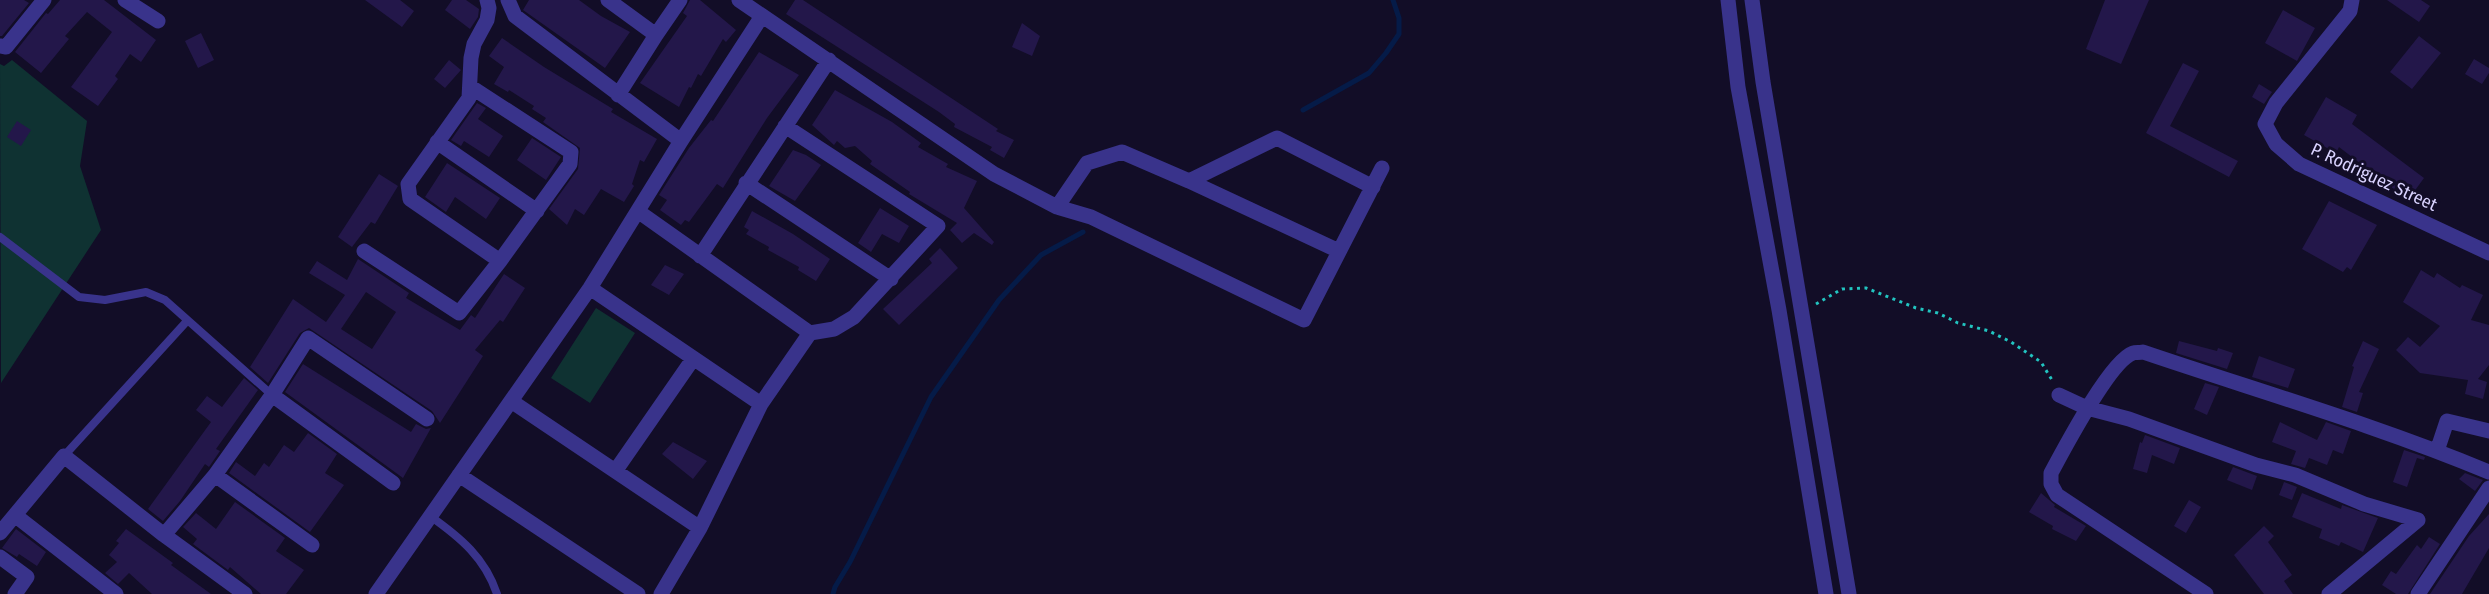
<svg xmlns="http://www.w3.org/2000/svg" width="2489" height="594" font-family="'Fira Sans Condensed',sans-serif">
<rect width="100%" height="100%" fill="#120d27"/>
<path fill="#0f3232" d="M12,60L87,121L80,166L101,230L1,383L0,64L4,66Z
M596,308L635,333L590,403L551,378Z"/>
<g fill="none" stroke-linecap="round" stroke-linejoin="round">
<path stroke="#051b48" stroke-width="5" d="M1303,110L1369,73L1386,53L1399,34V18L1393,0
M833,594L835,587L850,562L931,397L999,300L1041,255L1083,232"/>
</g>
<path fill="#23174a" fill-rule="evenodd" d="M0,0H24L29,3L2,36H0Z
M60,0H104L156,40L141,62L130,54L115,76L118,79L98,106L71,87L112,32L87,12L65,36L69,39L41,73L15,52L46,13L48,14Z
M365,0H400L414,11L402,27Z
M452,0H466L479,9L478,17L470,29L445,10Z
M529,0H579L601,16L630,32L605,68L523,10Z
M690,0H700L736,30L726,42L723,39L701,76L698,74L691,88L689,87L679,107L640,83L687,16L683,13Z
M795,0H803L998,129L996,131L1014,140L1004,158L990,150L992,147L954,127L955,124L939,112L786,14Z
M2105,0H2149L2121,64L2086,49Z
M2387,0H2421L2430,6L2419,22Z
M2283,10L2315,28L2297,61L2265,43Z
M1022,23L1040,36L1032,56L1012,47Z
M201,33L214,60L198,68L185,41Z
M2419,36L2441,53L2412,89L2390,72Z
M502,38L544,67L613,109L611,112L657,139L644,162L640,160L632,184L634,186L624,202L601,189L584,215L575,209L567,225L549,209L578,169L580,148L543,122L546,118L532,109L534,106L509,90L508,92L494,84L504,67L489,56Z
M759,52L799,75L767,118L723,188L717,184L689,222L685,220L681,225L660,210L667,200L659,195L689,148L711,120L713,121Z
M2474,59L2489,68V73L2482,84L2465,74Z
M449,60L461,70L445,88L434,79Z
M2183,63L2199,71L2170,126L2238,161L2229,177L2146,133Z
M2259,84L2272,92L2264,104L2252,97Z
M835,90L892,122L921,143L918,147L948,164L946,167L977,181L964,208L994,242L992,245L974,233L962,243L950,230L957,223L909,194L910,192L870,164L872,161L855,146L845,148L837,141L834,145L812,125Z
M2326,97L2357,115L2352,124L2424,178L2408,200L2339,147L2336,153L2304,135Z
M477,103L486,108L478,119L503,136L489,157L464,141L461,146L451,140Z
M17,121L31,130L21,146L7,137Z
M532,138L561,157L546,180L517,160Z
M793,150L806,155L821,165L795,201L769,186Z
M447,163L500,198L486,219L455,197L446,212L425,197Z
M379,174L398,186L375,224L371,222L352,247L338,237Z
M2329,201L2377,225L2351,270L2347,267L2343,272L2302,249Z
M880,208L909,226L899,243L882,234L871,252L858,243Z
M752,211L793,234L830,259L816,281L798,270L799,267L768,250L769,247L746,234L749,230L744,227Z
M940,248L958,268L899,325L883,309L932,263L929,259Z
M358,259L409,293L406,298L460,330L471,315L475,318L504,274L525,288L503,322L500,320L475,350L483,356L440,423L432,411L309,328L300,333L268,383L250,367L293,299L326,322L345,295L309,273L317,261L347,280ZM366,292L396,312L372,349L341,329Z
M665,265L684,274L669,295L651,285Z
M2421,270L2434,278L2437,273L2460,288L2462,285L2483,295L2471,320L2489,325V365L2478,379L2487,382L2483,399L2465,394L2468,380L2420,373L2396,350L2408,337L2420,347L2440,326L2403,302Z
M2179,341L2217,351L2218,348L2233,353L2227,369L2176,353Z
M2363,341L2379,349L2359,392L2363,393L2357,412L2342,407L2354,367L2352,366Z
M2259,356L2295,369L2288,388L2252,377Z
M303,364L411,432L416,424L426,429L431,428L403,478L285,392Z
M244,378L258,390L216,449L220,451L209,467L205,464L180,501L163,521L148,509L211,422L196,410L207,396L222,407Z
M2205,383L2219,387L2207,415L2194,409Z
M2280,422L2317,440L2326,422L2351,431L2343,454L2333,450L2327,465L2309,458L2305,468L2291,464L2296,451L2272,442Z
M308,433L337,454L325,473L344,485L310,532L229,473L236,462L255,476L264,463L269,467L284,445L294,452Z
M2145,435L2180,448L2174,464L2152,455L2147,473L2133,469L2140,442L2142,443Z
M673,442L707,461L693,479L662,454Z
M2404,450L2425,457L2424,460L2417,458L2407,487L2393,482Z
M2233,467L2257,476L2252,490L2227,480Z
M2465,473L2483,480L2475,491L2459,479Z
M2284,482L2297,487L2292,500L2279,495Z
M2041,493L2055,505L2054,507L2086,526L2076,541L2052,529L2053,526L2029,512Z
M2302,493L2341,509L2342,505L2378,518L2363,552L2341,542L2339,546L2319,538L2322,529L2292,517Z
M2189,500L2201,507L2186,533L2174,526Z
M235,502L285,538L276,551L304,570L286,594H261L230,567L228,570L193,544L197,539L183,527L196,513L216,529Z
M2489,514V548L2462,594H2430L2469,536Z
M2264,526L2274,536L2268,542L2292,575L2284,581L2293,594H2264L2234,555Z
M16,529L46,552L37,566L19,554L17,557L2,548Z
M126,529L173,563L171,565L211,594H152L129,573L118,584L105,573L117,562L109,555L119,543L116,541Z
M2429,537L2440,544L2408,594H2396L2382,585L2391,571L2396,574L2417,545L2421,549Z"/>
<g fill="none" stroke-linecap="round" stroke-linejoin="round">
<path stroke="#22c4c0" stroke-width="3" stroke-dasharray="3 4.5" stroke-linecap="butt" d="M1816,304L1842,289L1866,288L1916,308L1938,313L1958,323L1989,331L2011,342L2041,362L2052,380"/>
<path stroke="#39338b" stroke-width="8" d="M0,237L79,297L105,300L146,292L165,300L272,395
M64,456L187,321
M430,516C461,538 485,558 497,594"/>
<path stroke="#39338b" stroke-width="15" d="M125,0L158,21
M487,0L489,8L487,20L474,44L471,58L469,98L408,184L410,199L500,261
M508,0L515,16L681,141
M608,0L656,35L680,0
M739,0L994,174L1057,207L1091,217L1304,320L1382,168
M1728,0L1738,87L1779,310L1826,594
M1752,0L1763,82L1849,594
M0,46L6,47L44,0
M618,95L656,35
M437,142L537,211
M1189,181L1277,138L1373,187
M746,183L891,279
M1057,207L1087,163L1122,152L1189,181L1339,251
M639,212L810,333L834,329L854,317L938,226L785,126
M364,251L459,313L500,261L570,164L571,152L471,87
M700,256L829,60
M590,288L761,404
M272,395L393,483
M2059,395L2087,408L2129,419L2256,465L2295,475L2364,504L2418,520
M511,401L700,528
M2437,451L2447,421L2489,431
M616,470L693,359
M215,475L312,545
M459,475L638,594
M16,516L116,594
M0,533L64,456L164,535L245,594
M164,535L215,475L272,395L308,338L427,419
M0,557L27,577L15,594
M376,594L590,288L681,141L762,16
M661,594L700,528L761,404L810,333
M2206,594L2057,495L2051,484V473C2064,449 2110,361 2133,353C2136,352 2139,353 2143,352C2258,391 2376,425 2489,472
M2329,594L2418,520"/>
<path stroke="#39338b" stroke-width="15" d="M2352,0L2350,11L2276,103L2265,124L2276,144L2299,164L2489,253
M2418,594L2489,488"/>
</g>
<g text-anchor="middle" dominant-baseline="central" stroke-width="6" stroke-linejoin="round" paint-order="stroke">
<g font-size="18" fill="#d9d3ff" stroke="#120d27">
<text transform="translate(2374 177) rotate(25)">P. Rodriguez Street</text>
</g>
</g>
</svg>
